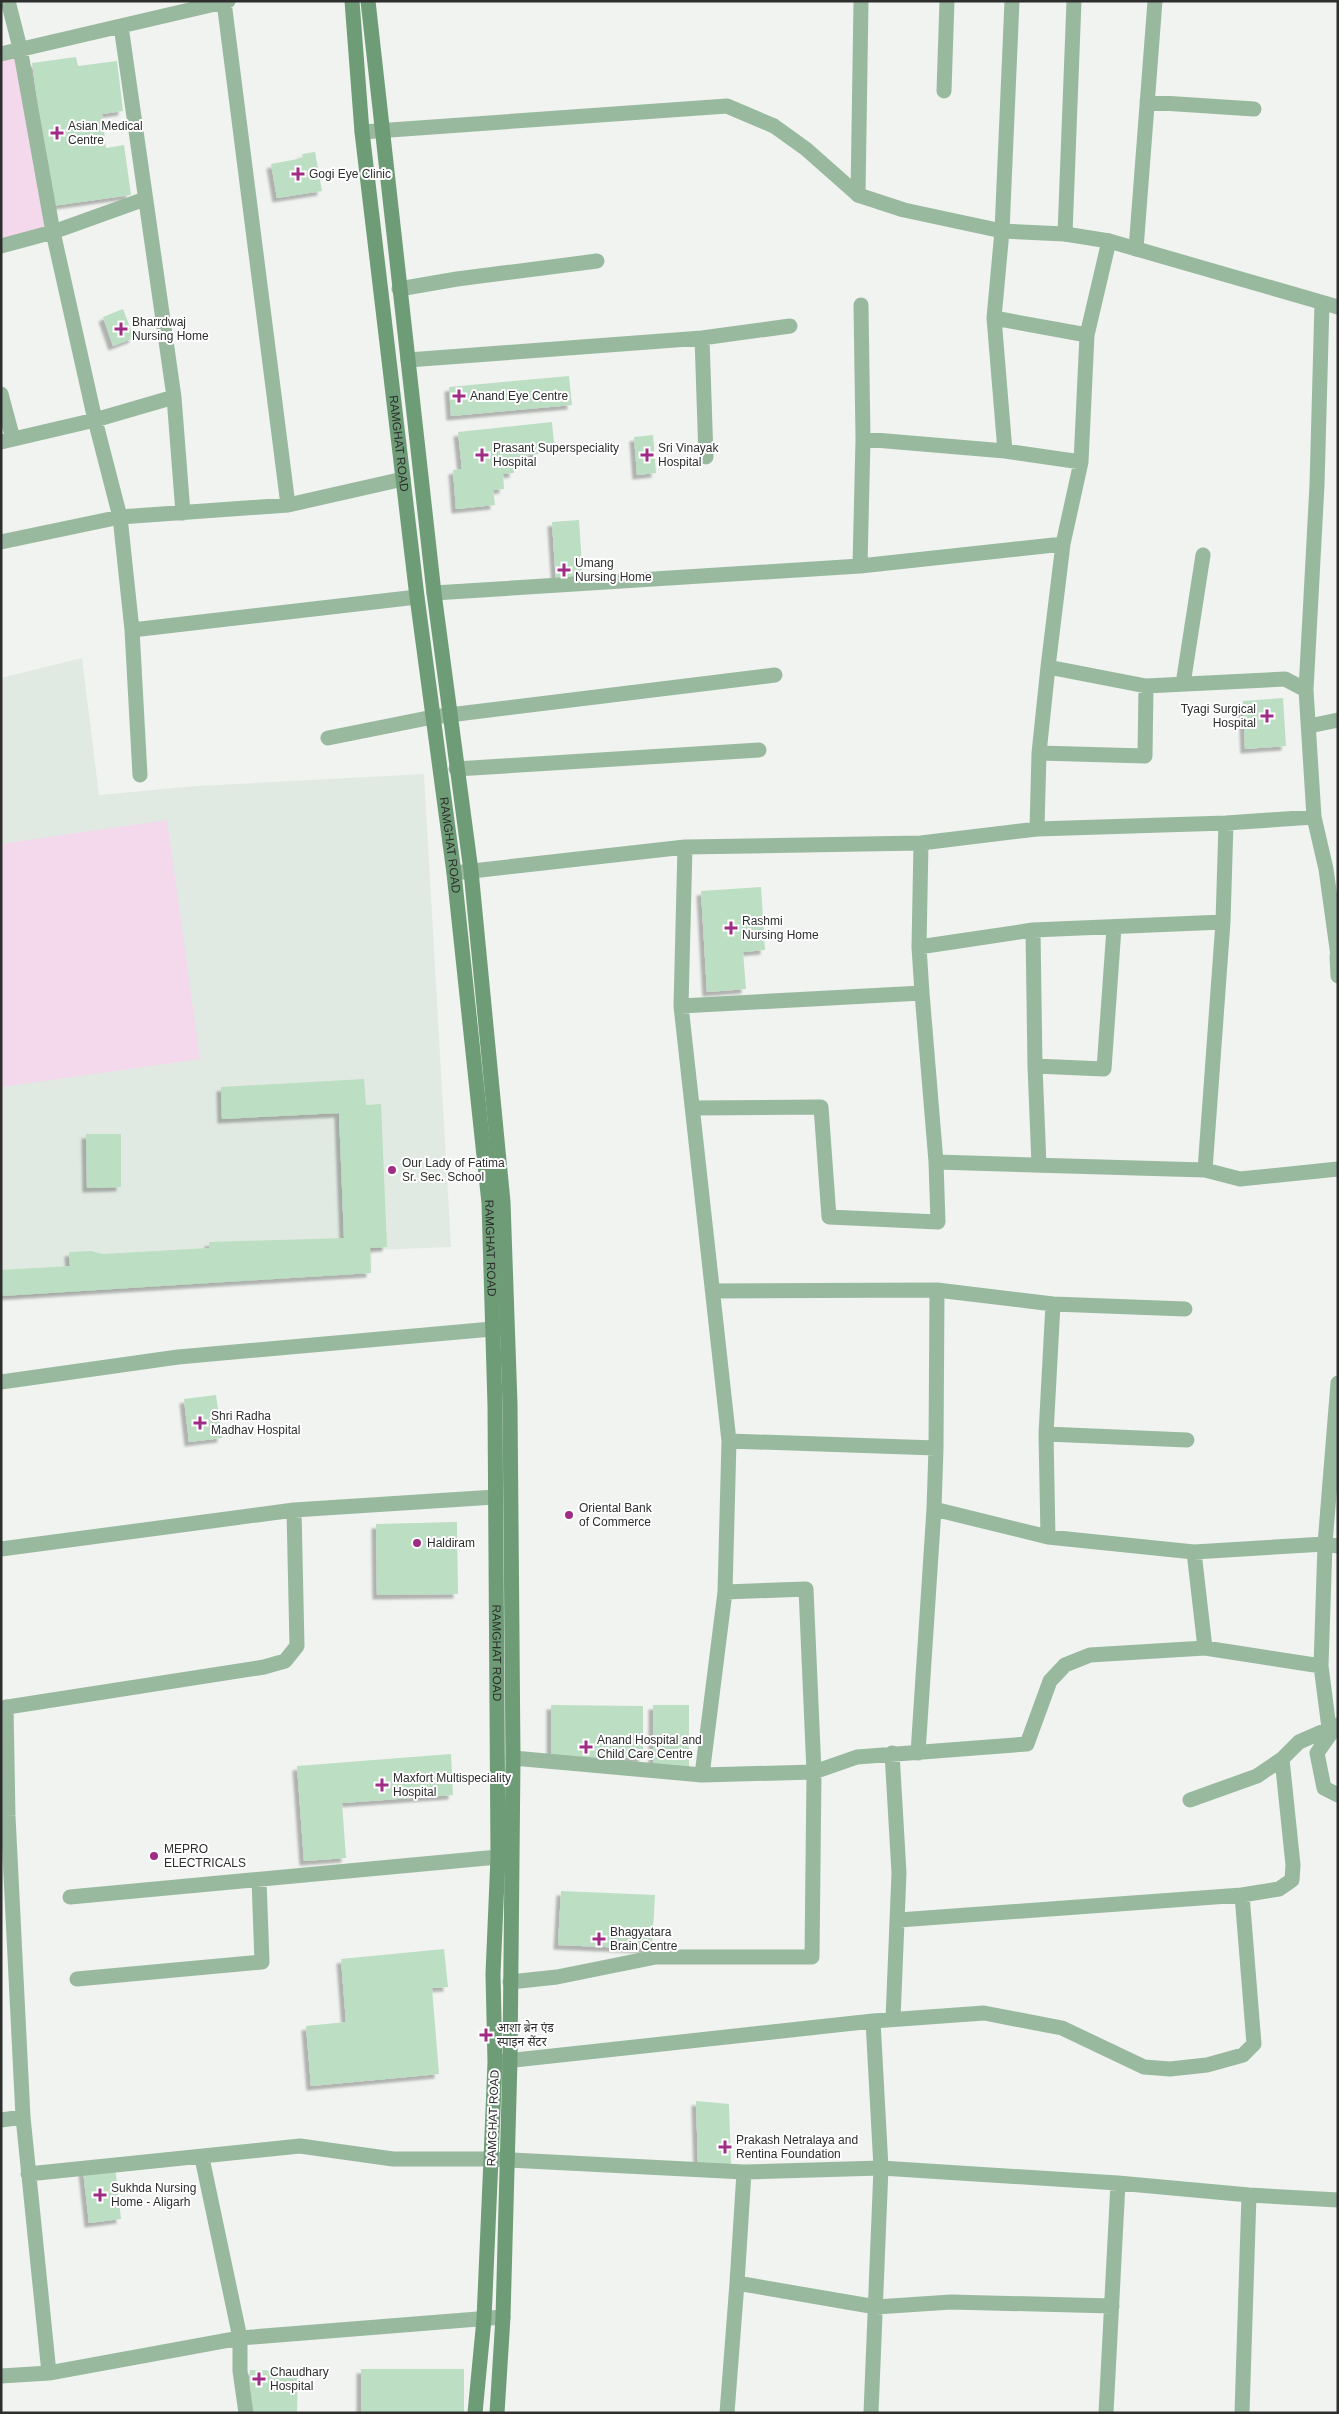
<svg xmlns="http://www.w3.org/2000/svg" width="1339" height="2414" font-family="Arial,'Noto Sans Devanagari',sans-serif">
<defs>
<filter id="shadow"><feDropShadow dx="-4.5" dy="4.5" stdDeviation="1" flood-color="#0004"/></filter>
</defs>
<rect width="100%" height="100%" fill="#f0f3f0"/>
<path fill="#e1eae2" d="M82,658L99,795L197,786L424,774L451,1247L372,1250L371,1273L1,1298V678Z"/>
<path fill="#f4d8eb" d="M14,50L53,232L1,246V53Z
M167,820L200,1059L1,1087V844Z"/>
<path fill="#bcdec2" filter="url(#shadow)" d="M76,57L78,66L117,61L123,111L102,114L106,148L124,145L131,195L52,206L32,63Z
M315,152L322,191L277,198L271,164L303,158L302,154Z
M123,309L134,338L113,346L103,317Z
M569,376L572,405L451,416L449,387Z
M552,422L554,443L538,445L539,454L513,457L514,473L503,474L504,489L493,490L495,505L456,509L453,470L462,469L458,432Z
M653,435L656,473L637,475L634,437Z
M579,520L583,581L556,583L552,522Z
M1283,698L1286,746L1245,749L1243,701Z
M761,887L765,950L743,952L746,989L707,992L701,891Z
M364,1079L366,1105L381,1104L387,1247L370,1248L371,1273L1,1296V1270L70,1266L69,1252L91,1251L103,1254L209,1248V1242L344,1238L339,1113L222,1119L221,1087Z
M86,1134H121V1187L87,1188Z
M216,1395L222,1438L189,1442L184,1399Z
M457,1522L458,1594L377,1595L376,1524Z
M551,1705L643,1706V1758L551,1757Z
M653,1705H689V1767H653Z
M451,1754L453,1795L342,1803L346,1858L304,1861L297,1766Z
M561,1891L655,1895L652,1949L558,1945Z
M444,1949L448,1987L432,1988L439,2074L311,2086L306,2026L346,2022L341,1959Z
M696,2101L729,2104L731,2166L698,2164Z
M115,2166L121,2219L89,2223L83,2170Z
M361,2369H464V2413H361Z
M250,2370L298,2371L297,2413H249Z"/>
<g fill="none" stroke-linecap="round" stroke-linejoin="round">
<path stroke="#99b99f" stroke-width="15" d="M8,1L20,48L53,232L95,420L120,517L132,630
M224,2L288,505
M121,26L174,397L183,513
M1,54L228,1
M944,91L947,1
M1147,102L1254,109
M858,195L861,1
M1065,234L1074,1
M1,246L53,232L145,199
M1136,249L1155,1
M399,289L457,279L597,261
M1322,303L1317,485L1306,690L1314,817L1326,869L1338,956
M994,318L1087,335
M702,338L706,457
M408,360L702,338L790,326
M1,394L13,439
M863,439L1005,451L1081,462
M1,442L95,420L174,397
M1005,451L994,318L1002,231L1012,1
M1,542L120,517L288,505L403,479
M860,566L863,439L861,305
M434,593L860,566L1063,544L1081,462L1087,335L1109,241
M1048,667L1063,544
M1183,684L1203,555
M1309,726L1338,720
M328,738L433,717L775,675
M1039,753L1145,756L1146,686
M456,769L759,750
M140,775L132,630L417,597
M1037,829L1039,753L1048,667L1146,686L1285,679L1306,690
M921,843L919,947L1033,930L1223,922
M685,847L681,1006L922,993L936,1162L1205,1170L1240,1179L1338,1169
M454,873L685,847L921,843L1037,829L1226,823L1314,817
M1033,930L1035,1066L1104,1069L1114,928
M919,947L922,993
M1337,956L1338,976
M681,1006L729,1441
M1035,1066L1039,1165
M693,1108L821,1107L829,1217L938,1222L936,1162
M1205,1170L1223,922L1226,823
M713,1291L937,1290L1053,1304L1185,1309
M1053,1304L1046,1434L1187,1440
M1,1382L178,1357L492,1329
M1046,1434L1048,1537
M936,1448L937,1290
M1,1549L294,1510L495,1497
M1194,1552L1205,1648
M6,1707L8,1816L23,2117L49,2373
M1,1708L264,1667L285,1661L297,1646L294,1510
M1336,1726L1317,1753L1324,1788L1338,1795
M1329,1728L1321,1666L1325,1544L1338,1546
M892,1753L899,1873L893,2019
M918,1753L934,1509
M513,1758L702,1775L814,1772L857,1757L1027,1744L1050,1681L1065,1665L1090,1655L1205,1648L1321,1666
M702,1775L725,1592L729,1441L936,1448L934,1509L1048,1537L1194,1552L1325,1544L1338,1383
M1190,1800L1257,1776L1282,1759L1299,1742L1338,1725
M1242,1895L1279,1889L1292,1880L1293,1865L1282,1759
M70,1897L498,1857
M77,1979L262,1962L259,1880
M510,1982L557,1977L656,1957H812L814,1772L806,1589L725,1592
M497,2062L873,2021L984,2013L1062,2028L1144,2067L1170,2069L1207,2065L1243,2055L1254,2044L1242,1895L899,1920
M1,2120L23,2117
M202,2158L240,2338V2371L246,2413
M28,2174L300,2146L393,2159H491L744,2172L881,2168L1118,2183L1249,2195L1338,2200
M737,2283L744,2172
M1,2376L49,2373L240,2338L503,2317
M727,2413L737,2283L876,2307L951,2302L1112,2306
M871,2413L881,2168L873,2021
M1106,2413L1118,2183
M1242,2413L1249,2195"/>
<path stroke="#99b99f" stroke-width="15" d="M362,132L727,106L774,126L806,149L858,195L904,210L1002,231L1065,234L1109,241L1338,307"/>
<g stroke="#6d9c76" stroke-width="15">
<path id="s1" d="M352,1L362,132L417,597L454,873L489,1203L495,1405L498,1857L493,1974L495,2062L491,2159L484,2319L475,2413"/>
<path d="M368,1L434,593L471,871L503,1202L510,1404L513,1758L510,2060L503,2317L497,2413"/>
</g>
</g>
<g fill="#a02c86" stroke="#fff" stroke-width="2">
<path d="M54.5 125.5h5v5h5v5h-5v5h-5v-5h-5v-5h5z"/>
<path d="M295.5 166.5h5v5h5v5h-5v5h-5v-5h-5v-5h5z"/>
<path d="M118.5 321.5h5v5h5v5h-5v5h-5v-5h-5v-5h5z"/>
<path d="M456.5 388.5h5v5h5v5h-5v5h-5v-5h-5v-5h5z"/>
<path d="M479.5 447.5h5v5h5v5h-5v5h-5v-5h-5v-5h5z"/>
<path d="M644.5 447.5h5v5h5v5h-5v5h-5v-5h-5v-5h5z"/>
<path d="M561.5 562.5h5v5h5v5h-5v5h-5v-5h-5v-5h5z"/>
<path d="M1264.5 708.5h5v5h5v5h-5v5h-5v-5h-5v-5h5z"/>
<path d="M728.5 920.5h5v5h5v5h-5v5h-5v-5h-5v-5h5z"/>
<circle cx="392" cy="1170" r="5"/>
<path d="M197.5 1415.5h5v5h5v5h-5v5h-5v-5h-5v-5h5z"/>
<circle cx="569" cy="1515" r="5"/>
<circle cx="417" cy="1543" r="5"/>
<path d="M583.5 1739.5h5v5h5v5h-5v5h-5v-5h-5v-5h5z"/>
<path d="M379.5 1777.5h5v5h5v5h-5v5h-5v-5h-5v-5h5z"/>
<circle cx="154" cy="1856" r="5"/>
<path d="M596.5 1931.5h5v5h5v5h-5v5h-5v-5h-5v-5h5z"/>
<path d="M483.5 2027.5h5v5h5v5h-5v5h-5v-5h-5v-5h5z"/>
<path d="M722.5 2139.5h5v5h5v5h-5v5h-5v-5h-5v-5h5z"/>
<path d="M97.5 2187.5h5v5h5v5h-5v5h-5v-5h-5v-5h5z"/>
<path d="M256.5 2371.5h5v5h5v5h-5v5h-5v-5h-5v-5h5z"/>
</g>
<g text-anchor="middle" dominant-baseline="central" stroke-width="4" stroke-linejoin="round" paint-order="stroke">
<g font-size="12" fill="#2d2e2d" stroke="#fff" text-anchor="start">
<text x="68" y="126">Asian Medical<tspan x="68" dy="14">Centre</tspan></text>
<text x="309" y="174">Gogi Eye Clinic</text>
<text x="132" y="322">Bharrdwaj<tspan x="132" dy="14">Nursing Home</tspan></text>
<text x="470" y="396">Anand Eye Centre</text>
<text x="493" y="448">Prasant Superspeciality<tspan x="493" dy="14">Hospital</tspan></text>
<text x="658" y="448">Sri Vinayak<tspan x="658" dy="14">Hospital</tspan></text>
<text x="575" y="563">Umang<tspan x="575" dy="14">Nursing Home</tspan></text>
<text x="1256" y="709" text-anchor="end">Tyagi Surgical<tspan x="1256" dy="14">Hospital</tspan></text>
<text x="742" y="921">Rashmi<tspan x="742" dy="14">Nursing Home</tspan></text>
<text x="402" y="1163">Our Lady of Fatima<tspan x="402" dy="14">Sr. Sec. School</tspan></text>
<text x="211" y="1416">Shri Radha<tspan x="211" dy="14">Madhav Hospital</tspan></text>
<text x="579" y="1508">Oriental Bank<tspan x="579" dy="14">of Commerce</tspan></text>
<text x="427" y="1543">Haldiram</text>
<text x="597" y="1740">Anand Hospital and<tspan x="597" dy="14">Child Care Centre</tspan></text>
<text x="393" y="1778">Maxfort Multispeciality<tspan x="393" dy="14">Hospital</tspan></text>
<text x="164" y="1849">MEPRO<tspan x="164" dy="14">ELECTRICALS</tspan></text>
<text x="610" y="1932">Bhagyatara<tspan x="610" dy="14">Brain Centre</tspan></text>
<text x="497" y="2028">आशा ब्रेन एंड<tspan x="497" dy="14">स्पाइन सेंटर</tspan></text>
<text x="736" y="2140">Prakash Netralaya and<tspan x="736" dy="14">Rentina Foundation</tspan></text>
<text x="111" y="2188">Sukhda Nursing<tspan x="111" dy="14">Home - Aligarh</tspan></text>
<text x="270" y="2372">Chaudhary<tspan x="270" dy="14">Hospital</tspan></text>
</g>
<g font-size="12" fill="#2d2e2d" stroke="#fff">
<text stroke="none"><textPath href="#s1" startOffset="445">RAMGHAT ROAD</textPath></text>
<text stroke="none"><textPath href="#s1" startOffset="850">RAMGHAT ROAD</textPath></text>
<text stroke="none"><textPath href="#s1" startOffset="1255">RAMGHAT ROAD</textPath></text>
<text stroke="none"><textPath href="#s1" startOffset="1660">RAMGHAT ROAD</textPath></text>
<text transform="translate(493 2118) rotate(-88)">RAMGHAT ROAD</text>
</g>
</g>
<rect width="1339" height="2414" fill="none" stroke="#2d2e2d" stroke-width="5"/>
</svg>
